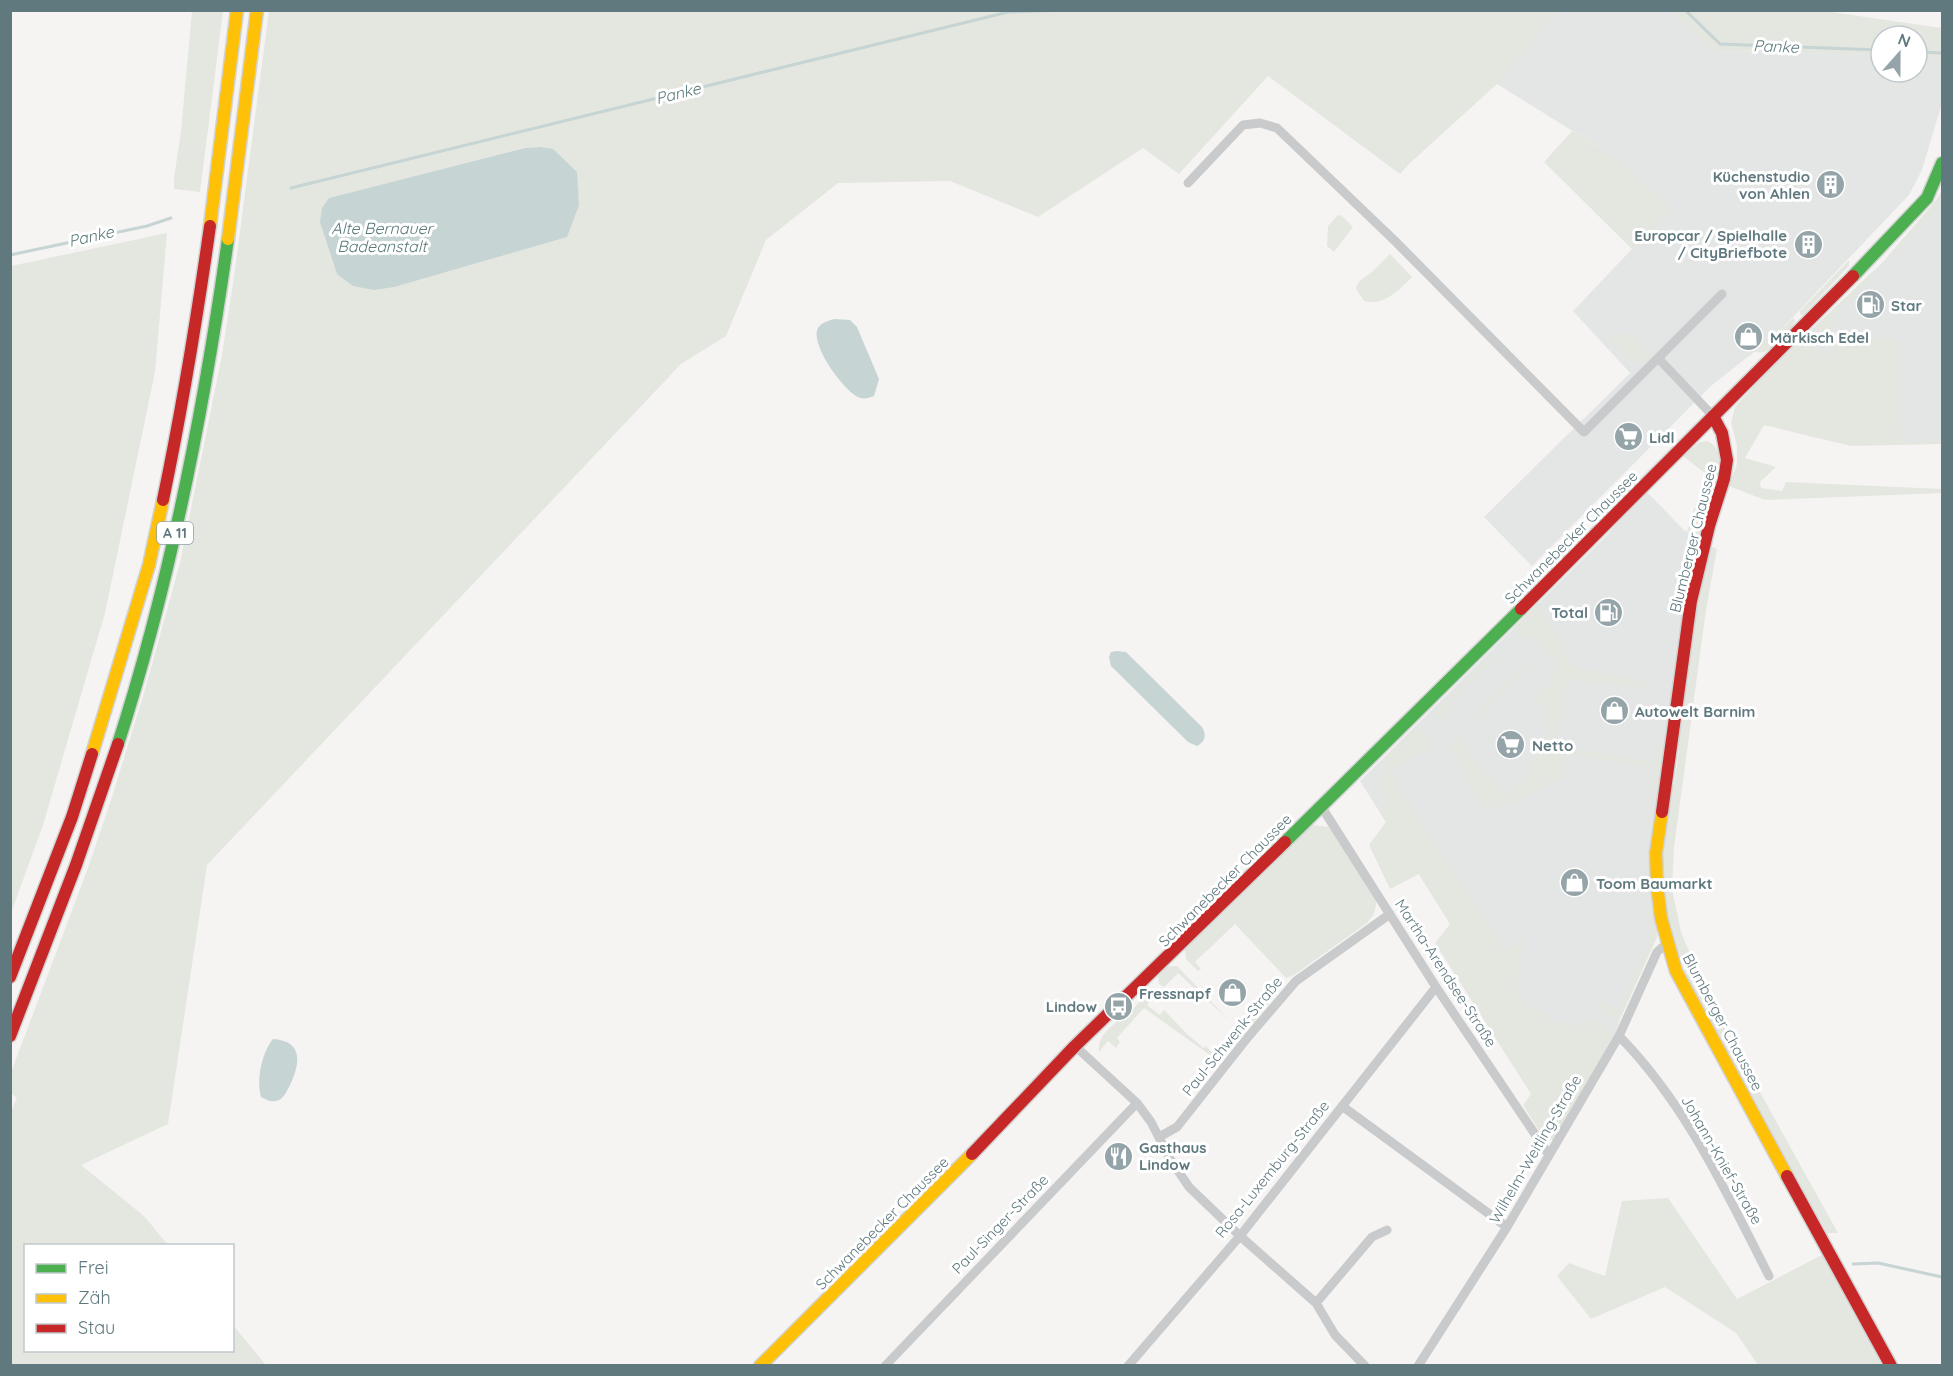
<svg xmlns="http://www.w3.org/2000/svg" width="1953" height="1376" font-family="Quicksand,sans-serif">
<rect width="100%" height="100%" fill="#f5f4f3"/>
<path fill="#e4e6e5" d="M1561,11H1670L1712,51L1881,55V72H1917V56L1942,60V103L1922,170L1909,195L1773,338L1768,337L1754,352L1711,386L1532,566L1484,517L1630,373L1573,311L1670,209L1619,160L1497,84L1546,24Z
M1942,193V440L1902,443L1825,357L1807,345L1796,344L1884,261Z
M1646,491L1684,530L1698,538L1676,658L1649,859L1653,915L1657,928V937L1620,1019L1613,1042L1546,1076L1360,781L1606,536Z"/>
<path fill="#e4e6e0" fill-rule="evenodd" d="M1817,10L1942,28V60L1917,56V36H1881V55L1711,51L1670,11Z
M192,11H223L200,192L174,189V178L181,131Z
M269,11H1561L1546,24L1497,84L1410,163L1400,174L1268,76L1179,174L1143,148L1038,217L950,181L838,183L766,240L726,336L681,364L207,865L168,1124L81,1165L144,1216L168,1245L26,1246V1350H232L233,1325L266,1365H11L10,1114L17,1098L11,1093L10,1075L88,868L111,800L144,693L180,563L222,355L234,277ZM540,147L329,198L525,148Z
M1572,131L1619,160L1671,209L1632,249L1544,162Z
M1941,192H1942V202L1887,263L1888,256L1934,204Z
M1338,215L1342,216L1353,227L1334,252L1327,246L1328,226Z
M167,233L155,372L105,613L43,825L11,913V266Z
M1390,254L1412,277C1399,290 1383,307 1364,301L1356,289C1358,279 1365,278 1372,272C1378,266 1384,260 1390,254Z
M1849,260V266L1803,315L1800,314V311Z
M1871,273L1869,281L1842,307L1827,335L1820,336L1818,324Z
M1793,318L1795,321C1792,329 1772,349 1764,352C1761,353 1757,352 1754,352L1768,337H1774Z
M1619,334L1630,335L1650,355L1640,364L1618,348L1610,339Z
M1843,336L1897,339L1902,442L1942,440V444L1851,446L1764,425L1745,458L1776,467L1760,482L1761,488L1782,491L1786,482L1942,489V493L1765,500L1729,486L1737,464V445L1731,423L1735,407L1789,348C1804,340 1813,348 1825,357Z
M1707,441C1727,449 1718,477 1713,492H1702L1706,474L1683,456L1700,442Z
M1696,503L1706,509L1698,538L1687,532Z
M1709,545L1717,549L1706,610L1674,847L1672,889L1681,932L1710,1002L1838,1233H1827C1791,1169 1753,1104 1719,1038C1697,996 1674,956 1666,908C1659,868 1666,825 1671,785H1674L1679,750L1674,749L1694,618Z
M1538,603L1562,645L1572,667L1648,682L1646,689L1573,679L1565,691L1560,725L1557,726L1554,746L1655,762L1658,746L1663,745L1656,791L1648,808L1654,766H1640L1564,754L1559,782L1548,780L1546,788L1484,812L1449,744L1459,736L1472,758L1508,796L1530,774L1525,768L1550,743L1545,737L1551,731L1546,725L1547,711L1534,700L1553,680L1548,675L1558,663L1529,636L1523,641L1517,634L1515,627Z
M1492,653L1502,661L1499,664L1493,659L1450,701L1454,706L1445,718L1440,719L1435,712Z
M1523,656L1537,670L1536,672L1529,666L1502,693L1499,690L1527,662L1522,657Z
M1497,692L1500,695L1478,717L1483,723L1482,724L1468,709L1469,708L1475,714Z
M1412,730L1423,733L1431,747L1389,771L1504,950L1524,937L1519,970L1518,990L1521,997L1529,1006L1535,1010L1546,1013L1550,1021L1589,1027L1591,1018C1602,1023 1611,1029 1613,1042L1553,1140L1543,1137L1523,1105L1531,1094L1435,943L1450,924L1419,874L1390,889L1369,845L1386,822L1379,811L1390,804L1376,779L1389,771L1381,761Z
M1313,825L1329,827L1377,900L1374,914L1367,923L1294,975L1286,978L1235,924L1195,962L1201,969L1198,971L1186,959L1185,948L1307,828Z
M1647,909C1655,917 1657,925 1657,937L1620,1019L1610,1018L1604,1011L1597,1009L1598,1000C1606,1002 1611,1009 1619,1012L1650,937Z
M1173,966H1177L1231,1022L1178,973L1164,987L1159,984L1158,976L1167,967Z
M1149,988L1156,995L1147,1005L1160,1015L1164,1010L1188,1035L1204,1048L1206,1046L1221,1063L1144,1008L1117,1038L1120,1042L1116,1048L1108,1041L1099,1052C1097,1036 1111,1027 1122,1017L1125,1018L1140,1001L1138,996L1145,989Z
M1275,990L1278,992L1252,1025L1249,1022L1250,1018Z
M1668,1198L1737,1299L1822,1255L1883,1365H1758L1736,1333L1665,1287L1591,1319L1557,1276L1569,1263L1605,1276L1622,1201Z"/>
<path fill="#c7d4d4" d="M540,147L553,149L577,172L579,205L567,237L394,287L374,290L353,286L337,274L320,222L322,208L329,198L525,148Z
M834,319L850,320L857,327L879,379L874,396C869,398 865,399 860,398C845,393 809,344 818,328C822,322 828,321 834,319Z
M1117,651L1126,652L1202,727C1207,735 1205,742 1197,746L1188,742L1111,666L1109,657L1111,652Z
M273,1039C304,1041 300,1064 290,1085C287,1090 285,1097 279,1100C272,1103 267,1100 261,1097C256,1080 262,1052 273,1039Z"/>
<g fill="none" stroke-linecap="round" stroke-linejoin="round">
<path stroke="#c7d4d4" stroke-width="3" d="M1685,10L1720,44L1881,50
M1917,52L1942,53
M291,188L1008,12L1067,10
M10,255L147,226L171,218
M1853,1264L1878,1263L1942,1277"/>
<defs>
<path id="fast" d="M1853,276L1927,198L1942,163
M118,744C171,580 204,410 228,239
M1285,842L1521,609"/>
<path id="slow" d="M210,226L237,10
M228,239L257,10
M92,754L149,565L163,500
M1662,812L1656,853L1657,885L1661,918L1676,971L1787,1176
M760,1366L972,1154"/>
<path id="jam" d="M163,500C182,409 197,318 210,226
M1521,609L1853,276
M1662,812L1691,601L1709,526L1724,479L1727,460L1722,433L1713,416
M10,977L72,817L92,754
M10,1036L76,865L118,744
M972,1154L1075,1046L1285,842
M1787,1176L1891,1366"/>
</defs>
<use href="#fast" stroke="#d1d2d3" stroke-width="15"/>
<use href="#slow" stroke="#d1d2d3" stroke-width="15"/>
<use href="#jam" stroke="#d1d2d3" stroke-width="15"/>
<path stroke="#c9cacb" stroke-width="9" d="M1188,183L1243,125L1260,123L1277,128L1395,241L1584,432L1722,294
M1658,358L1713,416
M1321,806L1436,987L1549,1155
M1619,1036C1686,1104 1726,1192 1769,1276
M1075,1046L1137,1103L1151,1122L1170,1159L1189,1187L1240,1236L1316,1303L1335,1335L1365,1366
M1342,1106L1507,1227
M1159,1137L1177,1127L1248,1037L1296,981L1390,914
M1316,1303L1372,1237L1387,1230
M885,1366L1137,1103
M1128,1366L1240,1236L1436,987
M1418,1366L1507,1227L1619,1036L1657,952L1667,943"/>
<use href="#fast" stroke="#4caf50" stroke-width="12"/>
<use href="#slow" stroke="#ffc107" stroke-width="12"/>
<use href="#jam" stroke="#c62828" stroke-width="12"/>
</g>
<defs>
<symbol id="building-disc" viewBox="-11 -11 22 22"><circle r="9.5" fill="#94a4a8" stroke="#fff"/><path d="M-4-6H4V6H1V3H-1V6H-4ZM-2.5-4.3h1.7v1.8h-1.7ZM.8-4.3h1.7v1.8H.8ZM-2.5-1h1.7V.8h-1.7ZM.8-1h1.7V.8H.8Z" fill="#fff"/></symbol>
<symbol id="fuel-disc" viewBox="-11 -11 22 22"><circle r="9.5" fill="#94a4a8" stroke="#fff"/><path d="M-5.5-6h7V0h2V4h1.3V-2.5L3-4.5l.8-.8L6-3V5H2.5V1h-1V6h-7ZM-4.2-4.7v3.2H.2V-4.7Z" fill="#fff"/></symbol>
<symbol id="shop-disc" viewBox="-11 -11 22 22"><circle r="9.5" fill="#94a4a8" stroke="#fff"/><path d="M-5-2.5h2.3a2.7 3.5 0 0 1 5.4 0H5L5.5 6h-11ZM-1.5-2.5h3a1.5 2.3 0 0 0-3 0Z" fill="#fff"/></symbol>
<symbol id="supermarket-disc" viewBox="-11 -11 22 22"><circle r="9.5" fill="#94a4a8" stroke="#fff"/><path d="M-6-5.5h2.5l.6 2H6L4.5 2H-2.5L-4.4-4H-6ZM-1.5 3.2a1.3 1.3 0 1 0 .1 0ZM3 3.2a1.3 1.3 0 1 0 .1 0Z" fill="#fff"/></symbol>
<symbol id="bus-disc" viewBox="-11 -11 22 22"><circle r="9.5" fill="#94a4a8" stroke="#fff"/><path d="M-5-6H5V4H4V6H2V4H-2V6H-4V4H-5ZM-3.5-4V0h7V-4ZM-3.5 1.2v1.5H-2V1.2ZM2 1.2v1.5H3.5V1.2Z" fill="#fff"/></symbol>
<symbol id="restaurant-disc" viewBox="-11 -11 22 22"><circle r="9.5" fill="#94a4a8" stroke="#fff"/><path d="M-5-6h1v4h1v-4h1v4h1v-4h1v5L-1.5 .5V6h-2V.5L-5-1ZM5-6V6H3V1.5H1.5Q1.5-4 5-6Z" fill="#fff"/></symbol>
</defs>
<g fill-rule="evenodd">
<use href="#building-disc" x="1814" y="168" width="33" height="33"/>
<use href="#building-disc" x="1792" y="228" width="33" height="33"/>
<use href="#fuel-disc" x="1854" y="288" width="33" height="33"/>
<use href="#shop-disc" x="1732" y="320" width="33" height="33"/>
<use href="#supermarket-disc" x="1612" y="420" width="33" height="33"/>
<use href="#fuel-disc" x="1592" y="596" width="33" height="33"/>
<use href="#shop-disc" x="1598" y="694" width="33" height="33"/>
<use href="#supermarket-disc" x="1494" y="728" width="33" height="33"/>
<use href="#shop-disc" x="1558" y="866" width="33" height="33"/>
<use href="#shop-disc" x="1216" y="976" width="33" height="33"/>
<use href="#bus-disc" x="1102" y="990" width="33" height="33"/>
<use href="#restaurant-disc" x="1102" y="1140" width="33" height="33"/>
</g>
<g text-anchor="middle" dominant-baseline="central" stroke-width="6" stroke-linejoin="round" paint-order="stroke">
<rect fill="#fff" stroke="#8fa1a5" stroke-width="1.5" x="157" y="522" width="36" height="22" rx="4.5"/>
<g font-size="14" font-weight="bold" fill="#5f797f">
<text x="175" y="533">A 11</text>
</g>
<g font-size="15" font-weight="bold" fill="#5f797f" stroke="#fff" text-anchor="start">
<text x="1810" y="176" text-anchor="end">Küchenstudio<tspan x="1810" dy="17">von Ahlen</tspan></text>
<text x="1787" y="235" text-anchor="end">Europcar / Spielhalle<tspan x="1787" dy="17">/ CityBriefbote</tspan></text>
<text x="1891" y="305">Star</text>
<text x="1770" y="337">Märkisch Edel</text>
<text x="1649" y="437">Lidl</text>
<text x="1588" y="612" text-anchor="end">Total</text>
<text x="1635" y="711">Autowelt Barnim</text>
<text x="1532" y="745">Netto</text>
<text x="1596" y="883">Toom Baumarkt</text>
<text x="1211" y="993" text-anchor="end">Fressnapf</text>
<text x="1097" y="1006" text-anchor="end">Lindow</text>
<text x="1139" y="1147">Gasthaus<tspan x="1139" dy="17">Lindow</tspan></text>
</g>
<g font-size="15" fill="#5f797f" stroke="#fff">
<text transform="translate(1571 537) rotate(-45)">Schwanebecker Chaussee</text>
<text transform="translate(1693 538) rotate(-76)">Blumberger Chaussee</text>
<text transform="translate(1225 880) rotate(-45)">Schwanebecker Chaussee</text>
<text transform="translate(1446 973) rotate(57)">Martha-Arendsee-Straße</text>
<text transform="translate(1723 1022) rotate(62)">Blumberger Chaussee</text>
<text transform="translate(1232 1036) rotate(-51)">Paul-Schwenk-Straße</text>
<text transform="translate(1535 1149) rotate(-60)">Wilhelm-Weitling-Straße</text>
<text transform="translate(1722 1160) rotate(60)">Johann-Knief-Straße</text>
<text transform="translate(1272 1169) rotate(-51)">Rosa-Luxemburg-Straße</text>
<text transform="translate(882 1223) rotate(-45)">Schwanebecker Chaussee</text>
<text transform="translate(1000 1224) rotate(-46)">Paul-Singer-Straße</text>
</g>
<g font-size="16" font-style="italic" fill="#5a797b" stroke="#fff">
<text transform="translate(1776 46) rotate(2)">Panke</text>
<text transform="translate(678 93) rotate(-14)">Panke</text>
<text x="382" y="228">Alte Bernauer<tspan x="382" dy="18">Badeanstalt</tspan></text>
<text transform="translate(91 236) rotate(-13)">Panke</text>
</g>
</g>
<rect width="1953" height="1376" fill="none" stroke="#5f797f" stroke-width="24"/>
<rect x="24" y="1244" width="210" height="108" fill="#ffffff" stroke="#bfc9cc" stroke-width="1.5"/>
<rect x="36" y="1264" width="30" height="9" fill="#4caf50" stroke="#bfc9cc" stroke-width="1.5"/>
<text x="78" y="1274" font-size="18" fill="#5f797f">Frei</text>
<rect x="36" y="1294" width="30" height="9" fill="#ffc107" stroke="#bfc9cc" stroke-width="1.5"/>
<text x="78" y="1304" font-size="18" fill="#5f797f">Zäh</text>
<rect x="36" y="1324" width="30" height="9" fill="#c62828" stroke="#bfc9cc" stroke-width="1.5"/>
<text x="78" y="1334" font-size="18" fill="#5f797f">Stau</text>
<g transform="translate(1899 54) rotate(21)"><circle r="28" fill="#ffffff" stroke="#bfc9cc" stroke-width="1.5"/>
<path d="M0-4.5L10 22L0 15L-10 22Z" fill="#94a4a8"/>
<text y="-9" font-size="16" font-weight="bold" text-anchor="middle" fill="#5f797f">N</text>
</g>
</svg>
